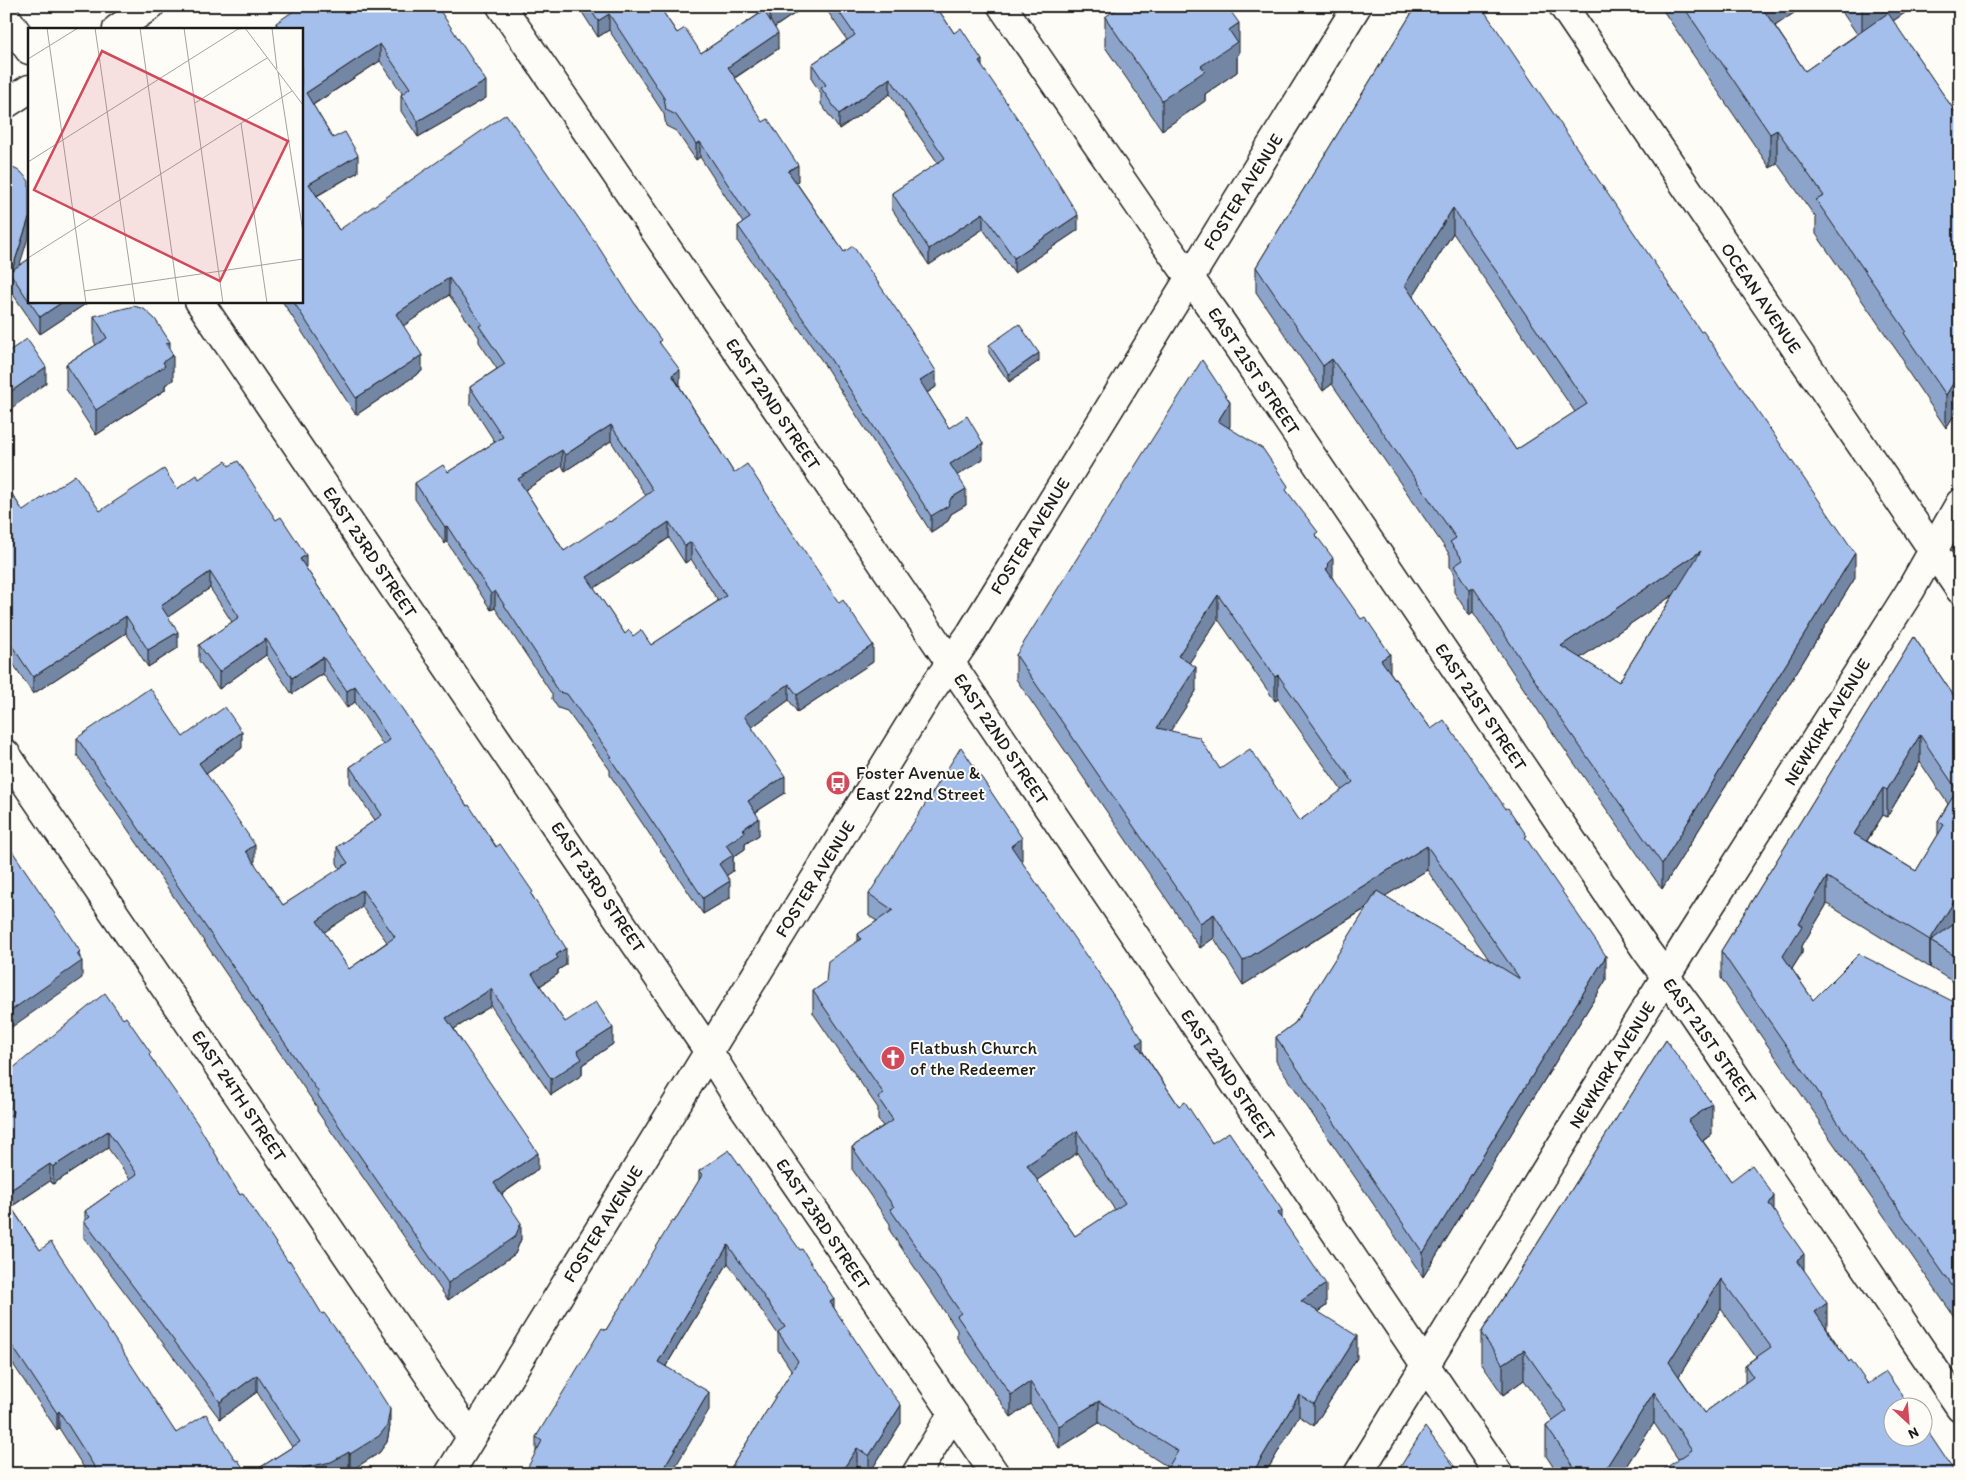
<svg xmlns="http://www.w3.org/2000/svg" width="1966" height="1480" font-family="Itim,sans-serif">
<rect width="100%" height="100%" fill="#fdfcf7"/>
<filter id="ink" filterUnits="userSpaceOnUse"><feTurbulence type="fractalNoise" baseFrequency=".02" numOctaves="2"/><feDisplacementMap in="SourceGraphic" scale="10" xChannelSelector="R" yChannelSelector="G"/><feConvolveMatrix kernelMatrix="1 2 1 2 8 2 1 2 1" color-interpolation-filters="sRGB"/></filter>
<g filter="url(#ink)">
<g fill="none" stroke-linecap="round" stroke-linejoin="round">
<defs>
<path id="minor" d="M501,6L924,624L1499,1474
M1002,6L1160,236L1217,316L1646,950L1691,1011L1960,1407
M6,17L29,50
M117,29L150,6
M6,104L29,89
M199,301L709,1052L740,1102L995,1474
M6,754L471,1437
M449,1474L928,695L971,633L1357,6
M916,1474L953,1413
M1358,1474L1687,942L1910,591L1960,503"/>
<path id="secondary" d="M1563,6L1960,590"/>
</defs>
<use href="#minor" stroke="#1c1c1c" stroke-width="31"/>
<use href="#secondary" stroke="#1c1c1c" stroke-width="31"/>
<use href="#minor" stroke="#fdfcf7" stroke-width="28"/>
<use href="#secondary" stroke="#fdfcf7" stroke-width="28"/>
</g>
<path fill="#8da4ca" stroke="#1c1c1c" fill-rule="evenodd" d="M437,6L486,98L418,137L401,111V95L402,93L380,61L313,105L333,138L358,172L317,196L339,230L635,304L661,345L680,387L734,473L873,662L797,712L789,700L752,727L785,793L756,812L759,835L745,844V849L733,857V871L726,876L730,898L703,914L610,775V770L567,711L558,708L552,699V694L495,608L491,610L447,542L445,544L415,499V483L448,472L495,442L470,403V387L497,369L479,342V337L449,295L403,326L422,371L356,415L282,301H301L276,23ZM611,441L646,496L610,522L564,551L525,490L562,466L565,471ZM669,538L685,563L691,559L718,601L651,645L633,636L625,634L594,588Z
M578,6H659L677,33L701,53L759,14L754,6H806L775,27L778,49L735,78L798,181L796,182L936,387L927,393L949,428L983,459L957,475L966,505L951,514L948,521L931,532L822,361L738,242V226L743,223L700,157L696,160L676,131L666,126L664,114L609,30L598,37Z
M824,6H936L954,33L982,67L1078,230L1014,273L983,229L929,265L892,209V193L938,163L890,94L839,129L821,104V93L812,80V64L847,40Z
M1416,6L1855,578L1662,889L1549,727L1473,612L1469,615L1454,592V572L1450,567V555L1332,384L1323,391L1256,292V267ZM1453,233L1575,412L1516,450L1413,297ZM1673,595L1619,682L1580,658L1667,599Z
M1660,6H1804L1775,26L1805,71L1857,34L1838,6H1915L1893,21L1960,119V406L1946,428L1904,366V361L1816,234V218L1777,163L1770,168Z
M1954,6H1960V15Z
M1105,17L1239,54L1237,55V72L1205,94V101L1162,130L1105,47Z
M6,167L19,266L29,259V301H90L40,334L6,284Z
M94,316L170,350L173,380L165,385V390L96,435L66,389V364L96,345L94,341Z
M989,345L1039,361L1009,382L989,353Z
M1230,426L1229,428L1288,493L1318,538L1333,579L1390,672L1431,729L1527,840L1606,980L1423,1277L1276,1061V1037L1295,1023L1367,908L1243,985L1214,938L1200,948L1016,679V655ZM1218,619L1275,701L1278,699L1342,791L1299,821L1220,769L1170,731L1196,691L1189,663ZM1427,870L1490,961L1385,896Z
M199,479L306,568L352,638L467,806L533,897L566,965L558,970V974L540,986L565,1022L613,1044L582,1065V1075L551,1095L491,1006L454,1029L538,1169L502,1194L521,1239L515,1254L448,1300L317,1111V1107L77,755V738L183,737L242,748L206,774L255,861L253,863L283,905L340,869L337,863V847L375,820L350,783V767L383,745L355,702L347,708L323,674L292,694L266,655L219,689L199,661V645L232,622L210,588L168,617L178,648L148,667L126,633L33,694L6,653V485L23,511H100L177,489ZM362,907L387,942L349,969L324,932Z
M1914,637L1960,705L1959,920H1960V986L1827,904L1802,946V953L1792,969L1813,1000L1960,1005V1325L1820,1124V1121L1721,978V951ZM1920,762L1948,804L1938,821V835L1916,871L1867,841L1883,815L1887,817Z
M1022,860L1021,861L1143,1052L1179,1106L1282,1219L1326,1306L1318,1312L1357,1358L1314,1426L1299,1416L1265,1474H1164L1168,1467L1099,1423L1059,1448L1030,1404L1011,1417L957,1338V1330L890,1231V1224L852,1169V1147L883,1126L878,1120V1108L813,1013V991L826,982L858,941V934L877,921L869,916V894ZM1077,1153L1115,1210L1075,1236L1037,1180Z
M1666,1040L1712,1134L1703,1141L1731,1181L1774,1211L1804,1271L1827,1329L1849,1362L1868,1384L1911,1408L1678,1459L1654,1423L1621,1474H1558L1546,1456V1426L1553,1421L1524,1380L1503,1395L1481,1363V1333ZM1721,1309L1756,1357L1745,1365V1383L1704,1413L1679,1376Z
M151,1058L390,1426L387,1442L379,1453L350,1471L349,1469L340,1474H250L292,1447L257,1392L220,1419L84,1238V1221L85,1220V1211L130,1179L108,1148L53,1184L50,1181L11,1207L40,1250L176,1433L236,1461L247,1474H88L59,1428L57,1430L11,1361L9,1362L6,1357V1074Z
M699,1171L834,1308L901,1423L869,1474L857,1466L852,1474H727L792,1371L778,1350V1334L728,1263L666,1366L709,1410L536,1452V1437L606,1330L674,1222L699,1181Z"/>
<path fill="#7386a4" stroke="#1c1c1c" d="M783,6H806L770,30V15Z
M1759,6H1804L1759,37Z
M1866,6H1915L1862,42V9Z
M609,14V30L598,37V21Z
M1239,23V54L1237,55V72L1205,94V101L1162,130V100L1201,66L1229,30Z
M778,33V49L728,82V67Z
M380,44V61L306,109V93Z
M982,60V76L979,62Z
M890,78V94L839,129V114Z
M486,81V98L418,137V121Z
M1777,130V163L1770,168V134Z
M700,142V157L696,160V144Z
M358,155V172L309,200V184Z
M798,165V181L788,187V171Z
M1453,208V233L1405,310V285Z
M983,213V229L929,265V249Z
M1078,215V230L1014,273V258Z
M29,218V235L15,280L12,270Z
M449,278V295L396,331V314Z
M64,301H90L40,334V317Z
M170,342V357L173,355V380L165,385V390L96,435V410L163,362L166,344Z
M1039,353V361L1009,382V374Z
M422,355V371L356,415V398Z
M1332,359V384L1323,391V366Z
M46,367V383L6,412V395Z
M680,370V386L672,375Z
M936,371V387L920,397V381Z
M1960,372V406L1946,428V395Z
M1230,402V426L1218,445V421Z
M611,425V441L565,471V455Z
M983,443V459L950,480V464Z
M562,450V466L518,495V479Z
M966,489V505L951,514L948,521L931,532V516L951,498Z
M669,522V538L587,593V577Z
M447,526V542L445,544V527Z
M691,542V559L685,563V546Z
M1701,551V576L1561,671V646Z
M1855,553V578L1662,889V864Z
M306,555V571L300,559Z
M1333,558V583L1326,593L1327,564Z
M210,572V588L161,622V606Z
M1473,587V612L1469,615V590Z
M495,591V608L491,610V594Z
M1218,595V619L1178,680V656Z
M126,616V633L33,694V677Z
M178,632V648L148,667V650Z
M266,639V655L219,689V672Z
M873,645V662L797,712V695Z
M1390,654V678L1381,660Z
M323,657V674L292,694V678Z
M1196,667V691L1157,752V728Z
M1278,675V699L1275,701V677Z
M789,684V700L744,733V716Z
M355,686V702L347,708V691Z
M242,732V748L199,779V763Z
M1920,735V762L1887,817V790Z
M785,776V793L748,817V801Z
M1883,788V815L1854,861V834Z
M759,818V835L745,844V849L733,857V871L719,881V864L726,845L743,829Z
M1022,838V860L1011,868V846Z
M255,845V861L246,868V851Z
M1427,846V870L1243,985V961Z
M1827,877V904L1802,946V953L1783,983V956L1799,924Z
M730,881V898L703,914V898Z
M362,890V907L317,937V921Z
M1960,892V919L1942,948L1930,941V968V940Z
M1214,914V938L1200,948V923Z
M566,948V965L558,970V974L532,991V974L556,955Z
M80,951V961H82V978L6,1031V1014Z
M1606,956V980L1423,1277V1253Z
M491,989V1006L446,1034V1018Z
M613,1028V1044L582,1065V1075L551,1095V1079L577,1051Z
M1143,1040V1062L1137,1044Z
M1712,1104V1134L1688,1151V1121Z
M108,1131V1148L53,1184V1167Z
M1077,1131V1153L1027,1187V1165Z
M538,1153V1169L494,1199V1183Z
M50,1164V1181L6,1210V1193Z
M1774,1196V1226L1769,1204Z
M1282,1210V1232L1278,1213Z
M521,1223V1239L515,1254L448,1300V1283Z
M728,1245V1263L658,1379V1362Z
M1804,1254V1285L1797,1260Z
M1721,1279V1309L1669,1392V1362Z
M1326,1284V1306L1301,1323V1301Z
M834,1299V1317L830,1302Z
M1827,1303V1333L1815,1312Z
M1357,1336V1358L1314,1426V1404Z
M11,1344V1361L9,1362V1345Z
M1524,1350V1380L1503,1395V1364Z
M257,1375V1392L220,1419V1402Z
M1030,1382V1404L1011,1417V1395Z
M709,1392V1410L671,1474H660Z
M1654,1392V1423L1621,1474H1602Z
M1299,1395V1416L1265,1474H1252Z
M1099,1401V1423L1059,1448V1426Z
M901,1405V1423L869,1474V1456Z
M390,1409V1426L387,1442L379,1453L350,1471V1454Z
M59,1411V1428L57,1430V1413Z
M857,1448V1466L852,1474H840Z
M349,1452V1469L340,1474H293V1470Z"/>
<path fill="#a4bfeb" stroke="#1c1c1c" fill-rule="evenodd" d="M301,6H437L486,81L418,121L401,95L410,88L380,44L306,93L333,138L345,132L358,155L309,184L339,230L506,114L596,243L635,304L661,340L659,342L680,370L672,375L734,473L747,464L839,603L843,600L873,645L797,695L789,684L744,716L785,776L748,801L759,818L743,829L745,832L726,845L733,855L719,864L730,881L703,898L610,758L612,757L567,694L558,692L552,682V678L495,591L491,594L447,526L445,527L415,483L443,465L448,472L503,437L470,387L505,364L479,326L482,324L449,278L396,314L422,355L356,398L293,301H301V29H276L278,27L276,23ZM611,425L653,490L610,522L609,521L564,551L518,479L562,450L565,455ZM669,522L685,546L691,542L726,596L651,645L641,630L633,636L629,630L625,634L587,577Z
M588,6H659L677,33L685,28L701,53L764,11L778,33L728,67L763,122L768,119L798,165L788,171L844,252L853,246L909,328L936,371L920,381L949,428L967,416L983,443L950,464L966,489L951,498L948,506L931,516L822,346L738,226L750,218L700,142L696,144L676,115L666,110L664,98L609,14L598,21Z
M765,6H783L770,15Z
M835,6H936L954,33L961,28L982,60L979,62L1026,131L1078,215L1014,258L983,213L929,249L892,193L945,158L890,78L839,114L821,88L826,85L812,64L855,35Z
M1121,6H1227L1239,23L1229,30L1237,42L1201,66L1205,71L1162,100L1105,17Z
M1416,6H1481L1701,332L1703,331L1855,553L1662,864L1549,702L1473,587L1469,590L1454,566L1463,560L1450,542L1456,538L1332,359L1323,366L1256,267ZM1453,208L1587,404L1516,450L1405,285ZM1701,551L1619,682L1561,646Z
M1683,6H1761L1805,71L1888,13L1960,119V372L1946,395L1904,333L1906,331L1816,200L1824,196L1777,130L1770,134Z
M6,167H11L21,172L29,181V218L12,270L29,259V301L6,267Z
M29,301H64L40,317Z
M134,306L144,309L155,319L170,342L166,344L173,355L163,362L165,366L96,410L66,364L107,338L94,316Z
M1019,324L1039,353L1009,374L989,345Z
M27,339L46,367L6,395V353Z
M1202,360L1230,402L1218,421L1263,449L1288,486L1286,490L1318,532L1315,534L1333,558L1327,564L1329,566L1326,569L1361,619L1365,617L1390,654L1381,660L1431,729L1444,720L1506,809L1508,808L1527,836L1525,837L1606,956L1423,1253L1276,1037L1295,1023L1377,891L1520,979L1427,846L1243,961L1214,914L1200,923L1016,655ZM1218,595L1275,677L1278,675L1353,782L1299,821L1250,749L1220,769L1199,737L1157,728L1196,667L1178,656Z
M226,461L229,466L238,461L276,520L281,517L306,555L300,559L352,638L385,683L467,806L469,805L496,847L500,844L533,892L531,894L566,948L556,955L558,958L532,974L565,1022L596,1002L613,1028L577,1051L582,1059L551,1079L491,989L446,1018L538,1153L494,1183L521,1223L515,1237L448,1283L317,1094L319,1093L77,738L150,688L183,737L225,707L242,732L199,763L255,845L246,851L283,905L348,863L337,847L382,815L350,767L390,740L355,686L347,691L323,657L292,678L266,639L219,672L199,645L239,617L210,572L161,606L178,632L148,650L126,616L33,677L6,637V485L23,511L75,475L100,511L164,469L177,489L197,475L199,479ZM362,890L395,937L349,969L317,921Z
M1914,637L1960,705V892L1930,940L1827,877L1799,924L1802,926L1783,956L1813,1000L1859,954L1960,1005V1297L1820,1097L1821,1096L1721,951ZM1920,735L1957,790L1938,821L1944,825L1916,871L1854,834L1883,788L1887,790Z
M961,747L1022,838L1011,846L1087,957H1088L1143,1040L1137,1044L1179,1106L1185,1102L1212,1143L1229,1132L1282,1210L1278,1213L1326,1284L1301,1301L1357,1336L1314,1404L1299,1395L1252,1474H1164L1178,1451L1099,1401L1059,1426L1030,1382L1011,1395L957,1316L961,1313L890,1209L894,1207L852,1147L893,1120L878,1098L884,1094L813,991L826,982L828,961L861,939L858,934L893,910L869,894ZM1077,1131L1125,1203L1075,1236L1027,1165Z
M6,842L80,951L77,954L82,961L6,1014Z
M1960,920V959L1930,941Z
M105,993L123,1019L126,1017L151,1053L149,1055L197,1123L240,1195L243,1193L288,1262L290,1261L322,1314L324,1313L362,1365L390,1409L387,1426L379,1436L350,1454L349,1452L331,1462L293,1470L295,1474H250L300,1442L257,1375L220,1402L84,1221L90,1217L85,1211L137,1174L108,1131L53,1167L50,1164L6,1193V1118L14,1113L6,1102V1074Z
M1666,1040L1712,1104L1688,1121L1731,1181L1752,1165L1774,1196L1769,1204L1804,1254L1797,1260L1827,1303L1815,1312L1849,1362L1851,1360L1868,1384L1886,1372L1911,1408H1894V1438H1924V1426L1956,1474H1657L1692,1450L1654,1392L1602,1474H1579L1546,1426L1567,1411L1524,1350L1503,1364L1481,1333ZM1721,1279L1771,1347L1745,1365L1753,1377L1704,1413L1669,1362Z
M729,1150L800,1250L802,1249L834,1299L830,1302L883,1382L901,1405L869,1456L857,1448L840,1474H727L798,1361L778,1332L785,1327L728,1245L658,1362L709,1392L660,1474H524L542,1441L536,1437L602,1328L606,1330L672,1221L674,1222L702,1175L699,1171Z
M6,1200L40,1250L51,1242L176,1433L206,1414L236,1461L238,1460L247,1474H99L59,1411L57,1413L11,1344L9,1345L6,1340Z
M1425,1427L1460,1474H1396Z
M943,1470L956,1474H941Z"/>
</g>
<defs>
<symbol id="bus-disc" viewBox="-11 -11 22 22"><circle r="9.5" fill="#d1495b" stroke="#fdfcf7"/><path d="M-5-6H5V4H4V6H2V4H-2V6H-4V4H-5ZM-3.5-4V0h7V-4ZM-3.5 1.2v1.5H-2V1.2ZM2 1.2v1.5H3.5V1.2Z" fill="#fff"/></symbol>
<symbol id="church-disc" viewBox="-11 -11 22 22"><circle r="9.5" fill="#d1495b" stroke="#fdfcf7"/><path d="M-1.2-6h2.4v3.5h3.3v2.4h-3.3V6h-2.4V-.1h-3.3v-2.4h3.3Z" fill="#fff"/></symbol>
</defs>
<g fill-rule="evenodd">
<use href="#bus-disc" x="824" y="769" width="28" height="28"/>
<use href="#church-disc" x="879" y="1044" width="28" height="28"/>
</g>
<g text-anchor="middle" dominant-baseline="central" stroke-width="4" stroke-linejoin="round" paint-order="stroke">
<g font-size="18" fill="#1c1c1c" stroke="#fdfcf7">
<text transform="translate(1243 192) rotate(-58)">FOSTER AVENUE</text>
<text transform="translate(1761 298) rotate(56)">OCEAN AVENUE</text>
<text transform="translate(1254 371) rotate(56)">EAST 21ST STREET</text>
<text transform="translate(773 404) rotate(56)">EAST 22ND STREET</text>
<text transform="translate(1030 536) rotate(-58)">FOSTER AVENUE</text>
<text transform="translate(370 552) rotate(56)">EAST 23RD STREET</text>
<text transform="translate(1481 707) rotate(56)">EAST 21ST STREET</text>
<text transform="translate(1827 722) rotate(-58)">NEWKIRK AVENUE</text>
<text transform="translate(1001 739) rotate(56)">EAST 22ND STREET</text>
<text transform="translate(815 879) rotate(-58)">FOSTER AVENUE</text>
<text transform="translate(598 887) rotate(56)">EAST 23RD STREET</text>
<text transform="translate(1710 1041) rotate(55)">EAST 21ST STREET</text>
<text transform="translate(1612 1065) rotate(-58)">NEWKIRK AVENUE</text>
<text transform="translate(1228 1075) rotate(56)">EAST 22ND STREET</text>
<text transform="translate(239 1096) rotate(56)">EAST 24TH STREET</text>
<text transform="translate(603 1224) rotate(-58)">FOSTER AVENUE</text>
<text transform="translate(823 1224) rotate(56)">EAST 23RD STREET</text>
</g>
<g font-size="18" fill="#1c1c1c" stroke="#fdfcf7" text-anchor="start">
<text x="856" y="773">Foster Avenue &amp;<tspan x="856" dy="21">East 22nd Street</tspan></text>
<text x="910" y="1048">Flatbush Church<tspan x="910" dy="21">of the Redeemer</tspan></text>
</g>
</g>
<g transform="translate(28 28)">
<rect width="275" height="275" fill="#fdfcf7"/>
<path fill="none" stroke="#a3a29f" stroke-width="1" d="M19,0L58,275M67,0L107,275M112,0L151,275M156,0L195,275M217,0L275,77M244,0L249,41M0,31L50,0M250,44L275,204M167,75L239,30M213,95L239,275M0,134L210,1L219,0M0,230L264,63M56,263L275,231"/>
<path fill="#d1495b" fill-opacity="0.15" stroke="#d1495b" stroke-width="2.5" d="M74,23L260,113L192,253L6,162Z"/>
<rect width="275" height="275" fill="none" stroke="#1c1c1c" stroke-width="2.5"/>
</g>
<rect width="1966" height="1480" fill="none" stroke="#fdfcf7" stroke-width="25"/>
<rect x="12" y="12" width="1941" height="1455" fill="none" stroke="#1c1c1c" stroke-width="2" filter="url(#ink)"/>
<g transform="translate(1908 1422) rotate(154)"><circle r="24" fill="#fdfcf7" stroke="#a3a29f"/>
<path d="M0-4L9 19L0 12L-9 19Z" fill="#d1495b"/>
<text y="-8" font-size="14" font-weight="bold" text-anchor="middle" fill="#1c1c1c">N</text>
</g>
</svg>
